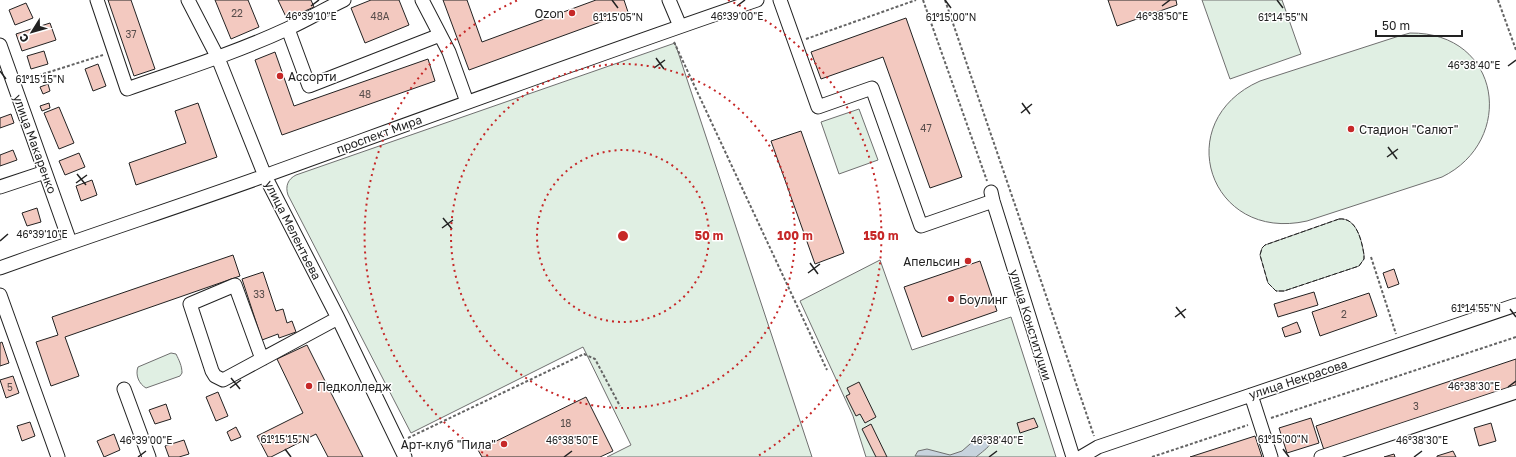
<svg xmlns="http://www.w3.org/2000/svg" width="1516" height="457" font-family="'Golos Text',sans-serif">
<rect width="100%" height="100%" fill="#fff"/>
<path fill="#e0efe3" stroke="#6f6f6f" d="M1202,0H1282L1301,54L1230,79Z
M1410,33C1502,32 1516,141 1442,177L1307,221C1209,243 1169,121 1260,81L1396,37Z
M675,43L812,457H607L631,445L583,347L411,433L288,195C285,186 288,179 296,175Z
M859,109L878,160L839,174L821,122Z
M1339,219C1357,217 1362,242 1364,255V259L1359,266L1284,291H1276L1268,283L1260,255L1262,248L1265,245Z
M880,260L912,350L1011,317L1056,457H866L853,416L800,301Z
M171,353L176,354C179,360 182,366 182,373L180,376L146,388C139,384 135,375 138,367Z"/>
<path fill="#c7d3dd" stroke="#6f6f6f" d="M985,435L989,437L991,443C989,447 981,453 976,457L915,456L918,451L927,449L950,455L962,451L978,437Z"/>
<path fill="#f3c9c0" stroke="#222" d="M108,0H131L155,69L134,76Z
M215,0H248L259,27L231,39Z
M278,0H311L314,7L287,19Z
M371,0H399L409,25L365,43L351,8Z
M443,0H467L482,42L596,0H624L628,12L469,70Z
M1108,0H1176L1177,5L1117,26Z
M26,3L33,18L15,25L9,10Z
M906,18L962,177L930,188L883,57L821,79L811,52Z
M50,23L56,40L22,51L16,34Z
M44,51L48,64L31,69L27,56Z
M275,52L294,106L428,59L435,81L282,135L255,60Z
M98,64L106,86L93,91L85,69Z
M48,84L50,91L43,94L40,87Z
M49,103L50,108L42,111L40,106Z
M198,103L217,157L136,185L129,163L186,143L175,111Z
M59,107L74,143L59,149L44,113Z
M11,114L14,123L0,128V118Z
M801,131L844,253L815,264L771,141Z
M13,150L17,160L0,166V155Z
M79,153L85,167L65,175L59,161Z
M92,180L97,195L81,201L76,186Z
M37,208L41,222L27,226L22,213Z
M233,255L240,276L65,337L79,376L51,386L36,342L58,335L52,317Z
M980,261L997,311L922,337L904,287Z
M1394,269L1399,284L1388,288L1383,273Z
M263,272L276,311L283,309L287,323L292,321L296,332L279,338L278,334L262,340L242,279Z
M1314,292L1318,305L1278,317L1274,304Z
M1369,293L1377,316L1320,336L1312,312Z
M1297,322L1301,332L1285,337L1282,328Z
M2,342L9,363L0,366V343Z
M307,345L363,457H328L316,434L271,457H268L257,436L303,413L277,359Z
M1516,359V386L1324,450L1316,426Z
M13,376L19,393L6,398L0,380Z
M859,382L876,417L865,423L860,414L856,416L846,396L850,394L847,388Z
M218,392L228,416L216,421L206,397Z
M586,397L613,451L600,457H482L478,450Z
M166,404L171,419L155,424L149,410Z
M1034,418L1038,427L1020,433L1017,423Z
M1311,418L1319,443L1287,453L1279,428Z
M30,422L35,436L22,441L17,426Z
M1491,423L1496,441L1479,446L1474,428Z
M871,424L887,457H876L862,429Z
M236,427L241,437L231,441L227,432Z
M114,434L120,450L104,457L97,441Z
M1255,436L1262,457H1190Z
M184,440L189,454L179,457H169L165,446Z
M1453,451L1456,457H1437V456Z
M1394,454L1395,457H1384Z"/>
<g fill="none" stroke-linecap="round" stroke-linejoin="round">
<defs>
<path id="minor" d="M97,0L127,89C181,70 235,53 287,29C307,20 325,9 344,0
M188,0L218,58L265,176L338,318L405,457
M422,0L449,52L467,102
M669,0L680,26
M780,0L818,107L872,88L921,226L993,201
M288,29L309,86L440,35
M0,45L70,242
M0,187L45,172
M991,192L993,201L1073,457
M0,268C88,236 178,207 267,175C430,116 593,56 757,0
M0,295L58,457
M262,359L235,285L190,304L212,371L215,376L223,380L338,318
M124,389L149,457
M1251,395L1271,457
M1081,457L1098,447L1516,305
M1321,457L1516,392"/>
</defs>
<use href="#minor" stroke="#222" stroke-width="15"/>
<path stroke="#646464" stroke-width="2" stroke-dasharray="3 2" stroke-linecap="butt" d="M923,0L987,181
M945,0L1094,436
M1498,0L1516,50
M806,39L916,0
M674,42L827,370
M24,80L103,55
M1371,257L1396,334
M1271,418L1516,337
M408,438L584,354L595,359L620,406
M1152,457L1248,425"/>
<use href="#minor" stroke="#fff" stroke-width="13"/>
<path stroke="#222" stroke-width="1" stroke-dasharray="5 2" stroke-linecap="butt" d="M1339,219C1357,217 1362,242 1364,255V259L1359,266L1284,291H1276L1268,283L1260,255L1262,248L1265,245Z"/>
</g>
<path fill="none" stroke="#222" stroke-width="1.5" d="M612,0L618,8M945,0L951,8M1277,0L1283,8M311,6L319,0M737,6L745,0M1162,6L1170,0M656,58L664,69M1508,66L1516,60M654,68L665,60M0,71L6,79M1022,103L1030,114M1021,113L1032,104M1388,147L1397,159M1387,157L1398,149M77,174L86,185M76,183L87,175M443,218L452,229M442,228L453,220M0,241L8,234M810,263L818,274M808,273L820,264M1176,307L1185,318M1510,309L1516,317M1175,317L1186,309M231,378L240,389M1508,387L1516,381M230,388L241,380M285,449L291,457M1283,449L1289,457M138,457L146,451M564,457L572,451M989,457L997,451M1414,457L1422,451"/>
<g fill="none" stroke="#c62828" stroke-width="2" stroke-dasharray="2 4">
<circle cx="623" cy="236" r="86"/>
<circle cx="623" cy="236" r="172"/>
<path d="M488 456A258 258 0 0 1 518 0M728 0A258 258 0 0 1 758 456"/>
</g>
<g fill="#c62828" stroke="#fff" stroke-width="1.5">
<circle cx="572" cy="13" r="4"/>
<circle cx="280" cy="76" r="4"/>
<circle cx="1351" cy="129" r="4"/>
<circle cx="968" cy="261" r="4"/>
<circle cx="951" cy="299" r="4"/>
<circle cx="309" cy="386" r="4"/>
<circle cx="504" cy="444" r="4"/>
</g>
<g text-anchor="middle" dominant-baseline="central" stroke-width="3" stroke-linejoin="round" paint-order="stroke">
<g font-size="10" fill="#564c4a">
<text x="237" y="13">22</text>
<text x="380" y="16">48А</text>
<text x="131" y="34">37</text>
<text x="365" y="94">48</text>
<text x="926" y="128">47</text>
<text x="259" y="294">33</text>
<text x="1344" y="314">2</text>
<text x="10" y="387">5</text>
<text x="1416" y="406">3</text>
<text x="566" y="423">18</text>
</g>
<g font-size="12" fill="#222" stroke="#fff" text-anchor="start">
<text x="564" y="13" text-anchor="end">Ozon</text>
<text x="288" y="76">Ассорти</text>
<text x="1359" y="129">Стадион "Салют"</text>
<text x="960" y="261" text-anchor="end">Апельсин</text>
<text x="959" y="299">Боулинг</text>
<text x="317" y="386">Педколледж</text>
<text x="496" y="444" text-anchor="end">Арт-клуб "Пила"</text>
</g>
<g font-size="12" fill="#222" stroke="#fff">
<text transform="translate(379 134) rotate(-20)">проспект Мира</text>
<text transform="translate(35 144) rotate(70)">улица Макаренко</text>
<text transform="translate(293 230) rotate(63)">улица Мелентьева</text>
<text transform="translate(1031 325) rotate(73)">улица Конституции</text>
<text transform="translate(1298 379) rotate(-18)">улица Некрасова</text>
</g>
</g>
<g font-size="10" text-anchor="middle" fill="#222" stroke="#fff" stroke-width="3" stroke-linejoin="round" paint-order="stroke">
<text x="311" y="20">46°39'10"E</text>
<text x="737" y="20">46°39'00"E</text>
<text x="1162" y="20">46°38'50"E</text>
<text x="618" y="21">61°15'05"N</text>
<text x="951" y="21">61°15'00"N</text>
<text x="1283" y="21">61°14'55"N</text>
<text x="1474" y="69">46°38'40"E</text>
<text x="40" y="83">61°15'15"N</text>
<text x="42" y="238">46°39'10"E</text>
<text x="1476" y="312">61°14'55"N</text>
<text x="1474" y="390">46°38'30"E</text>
<text x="285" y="443">61°15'15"N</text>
<text x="1283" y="443">61°15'00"N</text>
<text x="146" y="444">46°39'00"E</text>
<text x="572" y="444">46°38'50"E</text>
<text x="997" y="444">46°38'40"E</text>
<text x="1422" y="444">46°38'30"E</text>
</g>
<circle cx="623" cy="236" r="6" fill="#c62828" stroke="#fff" stroke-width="2"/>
<g font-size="12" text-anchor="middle" font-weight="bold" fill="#c62828" stroke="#fff" stroke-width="3" stroke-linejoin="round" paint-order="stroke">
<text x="709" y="240">50 m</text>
<text x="795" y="240">100 m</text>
<text x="881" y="240">150 m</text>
</g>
<g transform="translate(32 32) rotate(233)" stroke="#ffffff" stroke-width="3" paint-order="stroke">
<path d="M0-3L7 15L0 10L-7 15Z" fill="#222222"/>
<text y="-6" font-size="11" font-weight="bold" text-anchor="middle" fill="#222222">С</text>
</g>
<path d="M1376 30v6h86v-6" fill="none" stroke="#222222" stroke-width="2"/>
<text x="1382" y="30" font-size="12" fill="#222222" stroke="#ffffff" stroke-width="3" paint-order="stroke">50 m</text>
</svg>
